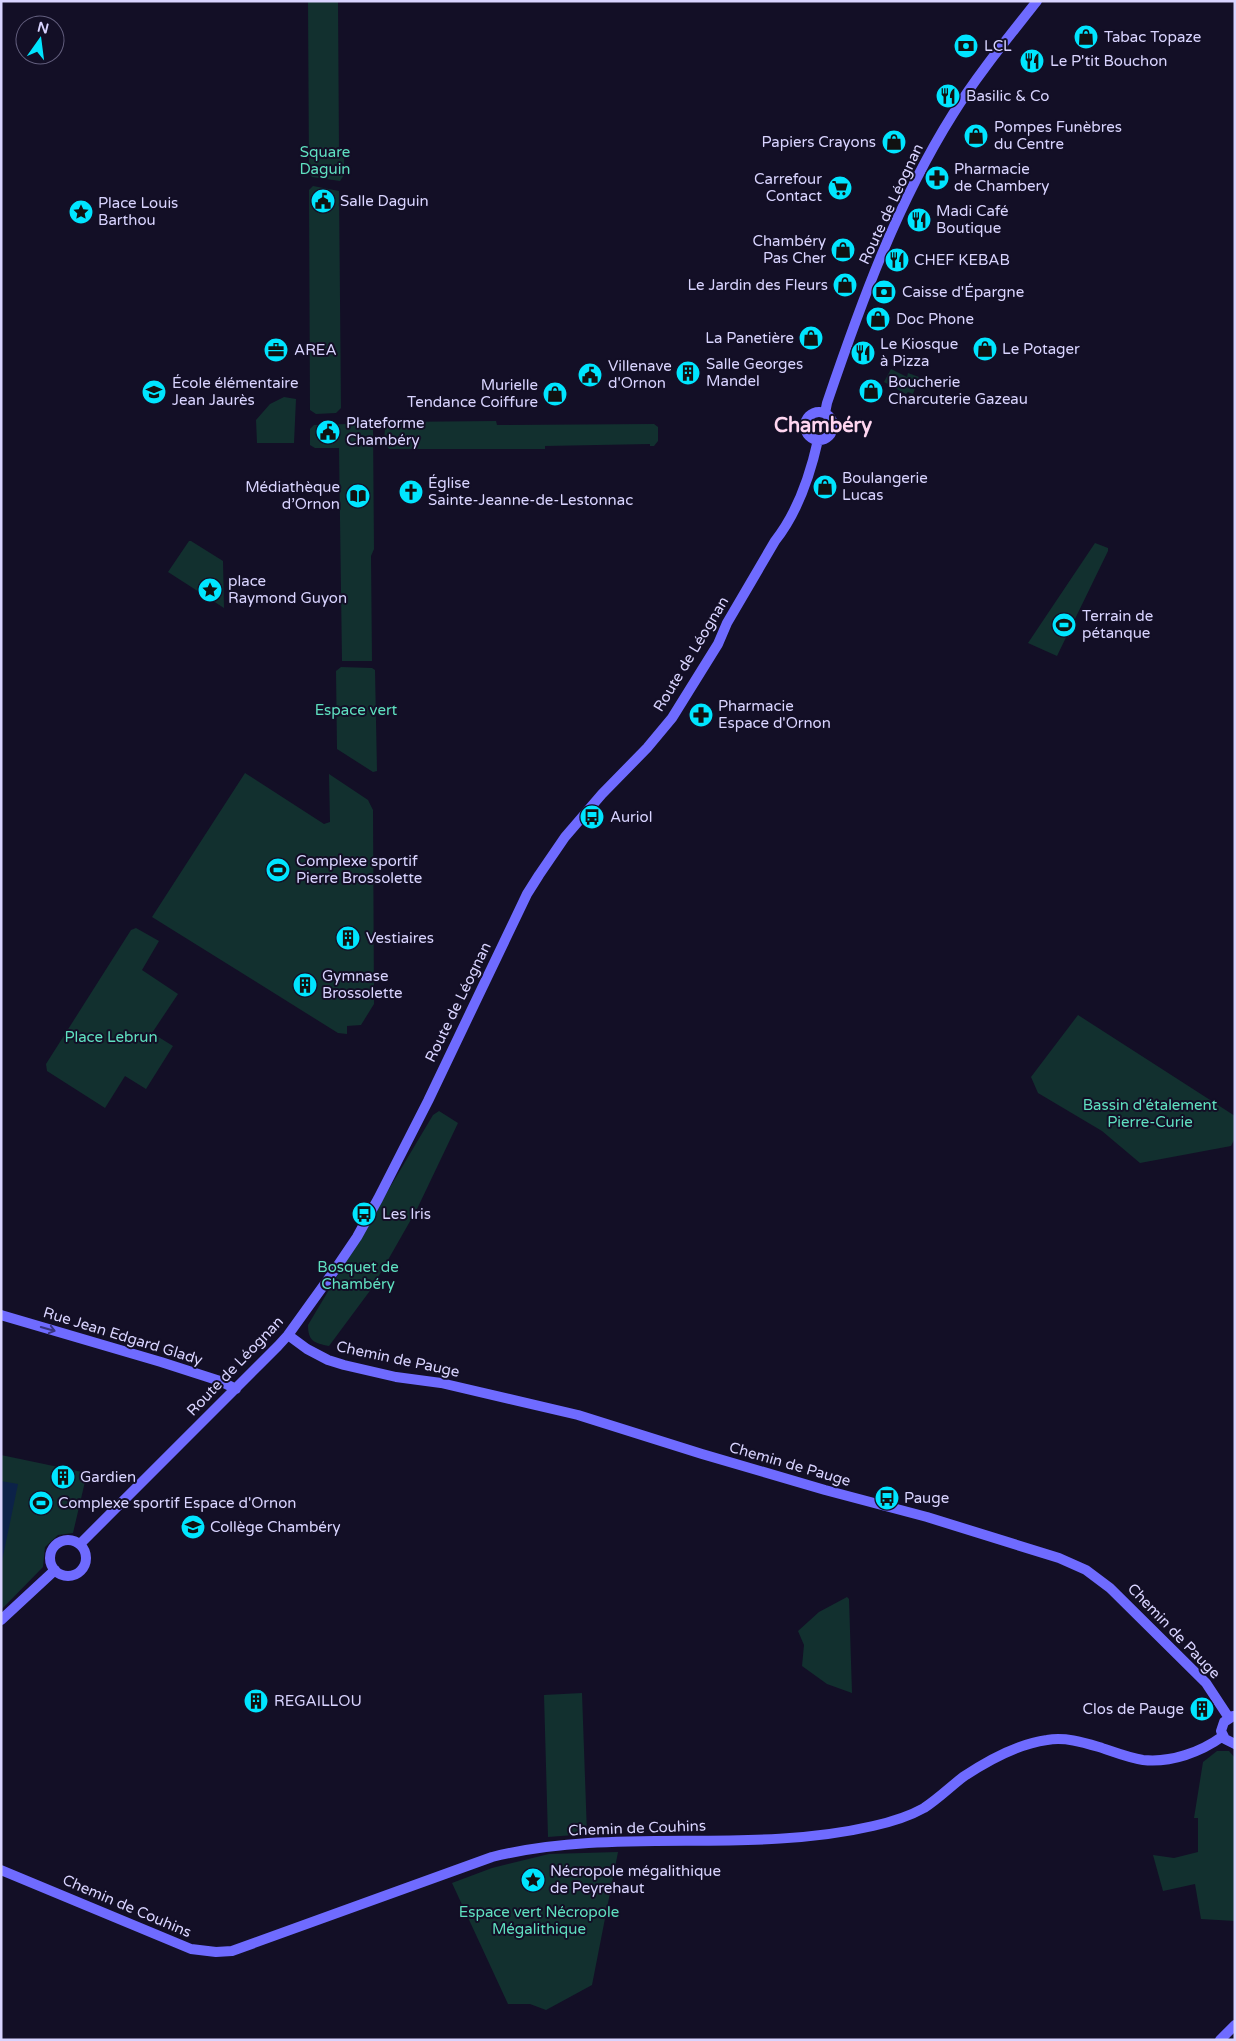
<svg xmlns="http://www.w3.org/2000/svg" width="1236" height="2041" font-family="'Varela Round',sans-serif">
<rect width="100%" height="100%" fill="#130f26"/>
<path fill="#12302f" d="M308,1H338L339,151H344V175L340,181L312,177L309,173Z
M313,186L339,191L341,408L336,413L316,414L310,410L309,190Z
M891,369L907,377L908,373L919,377L913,394L908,392L906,394L884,382Z
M284,397L296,399L294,443H257L256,420L270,404Z
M496,421L497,425L654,424L658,427V441L654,446H650V444L545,446V449H389L384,442L385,428L388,426L386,425L392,422Z
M347,424H370L373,428L374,549L371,556L372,661H342L339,448H315L310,445V429L314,425Z
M189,541H191L223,561L224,608L168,572Z
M1095,543L1108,548V551L1057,656L1028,643Z
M341,667L372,668L375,670L377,771L373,772L337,749L336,671Z
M245,773L324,824L330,822L329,774L368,800L373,810L374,1004L361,1025L347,1026V1034L338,1033L152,917Z
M136,928L159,941L142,970L178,994L152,1033L173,1046L146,1089L125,1076L105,1108L47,1071L46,1064L131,930Z
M1078,1015L1235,1116V1138L1231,1146L1140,1163L1102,1131L1038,1093L1031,1077Z
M439,1111L458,1123L417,1209L372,1288L329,1346C314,1343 308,1341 308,1325L433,1115Z
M1,1455L87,1473L73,1533L58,1535L45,1547L43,1567L1,1610Z
M847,1597L849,1599L852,1693L827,1684L802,1666L804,1645L798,1631L819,1612Z
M582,1693L587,1834L548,1837L544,1695Z
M1217,1751H1229L1235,1758V1921L1201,1919L1195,1884L1163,1891L1153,1855L1174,1858L1198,1852V1818H1194L1203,1762Z
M618,1852L592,1985L546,2010L530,2004H508L452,1883L492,1868L549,1854Z"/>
<path fill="#0c2248" d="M1,1481L18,1484L2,1561H1Z"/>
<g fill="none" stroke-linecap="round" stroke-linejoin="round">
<path stroke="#6f6bff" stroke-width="10" d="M805 426a14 14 0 1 1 28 0a14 14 0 1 1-28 0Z
M825,413L827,403C861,303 897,203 953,114C978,74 1008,38 1037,1
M1,1315L161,1362L220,1381L236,1389
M288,1335L307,1349L328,1360L344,1365L396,1377L441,1383L578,1415L702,1454L825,1490L927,1517L1059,1558L1086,1570L1110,1588L1206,1683L1229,1718
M50 1558a18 18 0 1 1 36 0a18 18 0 1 1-36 0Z
M80,1544L278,1346L288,1335L334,1271L357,1237L378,1199L428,1101L527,894L539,875L565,837L602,794L647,748L672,718L718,644L727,623L775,541C798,512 810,476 818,440
M1,1620L55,1570
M1233,1716L1224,1722L1221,1731L1225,1739L1235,1744
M1,1870L191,1949L216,1952L232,1951L492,1857C617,1826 748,1855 873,1826C891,1822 908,1817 924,1808C938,1799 950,1787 963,1777C987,1761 1017,1744 1047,1740C1065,1737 1082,1742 1099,1747C1114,1752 1129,1758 1143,1760C1171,1763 1201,1752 1223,1736
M1220,2040L1235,2025"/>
</g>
<defs><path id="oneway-shaft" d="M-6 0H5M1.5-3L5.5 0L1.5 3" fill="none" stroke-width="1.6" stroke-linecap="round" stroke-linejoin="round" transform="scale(1.25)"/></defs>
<use stroke="#38347d" href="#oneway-shaft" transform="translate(48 1329) rotate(16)"/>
<defs>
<symbol id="shop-disc" viewBox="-11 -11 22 22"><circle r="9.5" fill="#00e5ff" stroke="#130f26"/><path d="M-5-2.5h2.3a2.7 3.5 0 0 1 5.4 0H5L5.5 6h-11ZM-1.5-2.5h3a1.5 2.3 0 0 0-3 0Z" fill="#111"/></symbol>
<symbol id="bank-disc" viewBox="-11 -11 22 22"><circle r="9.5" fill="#00e5ff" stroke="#130f26"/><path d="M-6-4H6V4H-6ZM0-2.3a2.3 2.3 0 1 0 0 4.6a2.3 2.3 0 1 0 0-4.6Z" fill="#111"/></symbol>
<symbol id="restaurant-disc" viewBox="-11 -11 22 22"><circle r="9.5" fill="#00e5ff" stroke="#130f26"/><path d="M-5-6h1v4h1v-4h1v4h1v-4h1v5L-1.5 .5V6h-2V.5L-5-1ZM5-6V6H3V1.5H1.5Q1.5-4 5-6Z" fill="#111"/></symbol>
<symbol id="pharmacy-disc" viewBox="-11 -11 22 22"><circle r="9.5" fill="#00e5ff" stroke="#130f26"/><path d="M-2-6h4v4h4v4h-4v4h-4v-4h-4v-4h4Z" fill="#111"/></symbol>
<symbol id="supermarket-disc" viewBox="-11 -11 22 22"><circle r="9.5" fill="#00e5ff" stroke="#130f26"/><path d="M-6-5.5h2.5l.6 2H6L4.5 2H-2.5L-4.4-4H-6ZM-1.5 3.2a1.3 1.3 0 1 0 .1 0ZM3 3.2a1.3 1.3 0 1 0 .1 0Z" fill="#111"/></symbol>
<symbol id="civic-disc" viewBox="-11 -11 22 22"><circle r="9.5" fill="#00e5ff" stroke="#130f26"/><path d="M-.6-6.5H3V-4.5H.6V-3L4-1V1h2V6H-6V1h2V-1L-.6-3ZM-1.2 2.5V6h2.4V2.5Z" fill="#111"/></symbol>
<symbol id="sight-disc" viewBox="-11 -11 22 22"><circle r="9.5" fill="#00e5ff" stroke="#130f26"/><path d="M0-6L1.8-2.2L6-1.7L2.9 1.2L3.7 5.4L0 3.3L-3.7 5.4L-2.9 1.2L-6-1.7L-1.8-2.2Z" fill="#111"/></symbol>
<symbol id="office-disc" viewBox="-11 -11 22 22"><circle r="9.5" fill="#00e5ff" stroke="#130f26"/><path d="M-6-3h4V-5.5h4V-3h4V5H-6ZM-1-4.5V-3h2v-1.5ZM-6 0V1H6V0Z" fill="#111"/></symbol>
<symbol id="building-disc" viewBox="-11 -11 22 22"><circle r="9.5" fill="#00e5ff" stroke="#130f26"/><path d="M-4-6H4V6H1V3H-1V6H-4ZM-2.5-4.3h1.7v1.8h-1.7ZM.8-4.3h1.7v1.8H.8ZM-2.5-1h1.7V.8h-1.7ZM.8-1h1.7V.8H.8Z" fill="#111"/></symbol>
<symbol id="school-disc" viewBox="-11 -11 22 22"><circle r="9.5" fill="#00e5ff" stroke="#130f26"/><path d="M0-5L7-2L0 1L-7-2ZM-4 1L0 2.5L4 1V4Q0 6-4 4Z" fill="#111"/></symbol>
<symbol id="church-disc" viewBox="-11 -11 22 22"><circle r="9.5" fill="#00e5ff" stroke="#130f26"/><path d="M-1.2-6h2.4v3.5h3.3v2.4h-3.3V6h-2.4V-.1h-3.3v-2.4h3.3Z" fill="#111"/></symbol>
<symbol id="library-disc" viewBox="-11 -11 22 22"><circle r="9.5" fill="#00e5ff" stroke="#130f26"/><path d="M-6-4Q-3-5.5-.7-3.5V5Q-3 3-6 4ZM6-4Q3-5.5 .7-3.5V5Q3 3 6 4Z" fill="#111"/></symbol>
<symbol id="stadium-disc" viewBox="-11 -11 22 22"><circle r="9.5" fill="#00e5ff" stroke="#130f26"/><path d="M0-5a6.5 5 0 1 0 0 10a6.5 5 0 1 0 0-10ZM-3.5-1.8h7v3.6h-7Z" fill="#111"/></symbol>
<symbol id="bus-disc" viewBox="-11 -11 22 22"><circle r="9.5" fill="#00e5ff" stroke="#130f26"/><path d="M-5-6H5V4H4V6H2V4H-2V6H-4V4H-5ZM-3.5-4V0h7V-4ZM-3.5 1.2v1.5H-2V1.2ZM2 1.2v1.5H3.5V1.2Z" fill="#111"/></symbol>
</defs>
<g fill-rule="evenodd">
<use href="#shop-disc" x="1072" y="23" width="28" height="28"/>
<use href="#bank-disc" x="952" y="32" width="28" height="28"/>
<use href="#restaurant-disc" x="1018" y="47" width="28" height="28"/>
<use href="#restaurant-disc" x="934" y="82" width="28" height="28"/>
<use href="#shop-disc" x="962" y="122" width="28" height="28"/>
<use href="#shop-disc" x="880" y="128" width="28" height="28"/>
<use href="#pharmacy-disc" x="923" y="164" width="28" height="28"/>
<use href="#supermarket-disc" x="826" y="174" width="28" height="28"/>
<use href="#civic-disc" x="309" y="187" width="28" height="28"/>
<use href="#sight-disc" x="67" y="198" width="28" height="28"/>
<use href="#restaurant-disc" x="905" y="206" width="28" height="28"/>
<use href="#shop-disc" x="829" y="236" width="28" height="28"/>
<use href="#restaurant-disc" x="883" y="246" width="28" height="28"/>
<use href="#shop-disc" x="831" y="271" width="28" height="28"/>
<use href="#bank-disc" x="870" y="278" width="28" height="28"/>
<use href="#shop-disc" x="864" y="305" width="28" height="28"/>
<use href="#shop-disc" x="797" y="324" width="28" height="28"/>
<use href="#shop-disc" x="971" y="335" width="28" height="28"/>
<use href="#office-disc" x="262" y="336" width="28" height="28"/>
<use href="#restaurant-disc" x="849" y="339" width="28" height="28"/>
<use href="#building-disc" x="674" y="359" width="28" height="28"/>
<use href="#civic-disc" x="576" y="361" width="28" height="28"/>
<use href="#shop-disc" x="857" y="377" width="28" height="28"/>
<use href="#school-disc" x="140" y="378" width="28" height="28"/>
<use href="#shop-disc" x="541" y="380" width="28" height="28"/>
<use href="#civic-disc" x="314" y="418" width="28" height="28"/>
<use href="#shop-disc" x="811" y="473" width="28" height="28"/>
<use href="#church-disc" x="397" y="478" width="28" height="28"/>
<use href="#library-disc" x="344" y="482" width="28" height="28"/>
<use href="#sight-disc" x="196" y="576" width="28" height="28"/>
<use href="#stadium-disc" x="1050" y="611" width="28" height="28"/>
<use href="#pharmacy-disc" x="687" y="701" width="28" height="28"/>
<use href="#bus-disc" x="578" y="803" width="28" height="28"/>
<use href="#stadium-disc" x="264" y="856" width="28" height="28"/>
<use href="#building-disc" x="334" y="924" width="28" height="28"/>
<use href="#building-disc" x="291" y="971" width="28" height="28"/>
<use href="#bus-disc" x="350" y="1200" width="28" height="28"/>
<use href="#building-disc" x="49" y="1463" width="28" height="28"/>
<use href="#bus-disc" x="873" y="1484" width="28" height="28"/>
<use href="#stadium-disc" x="27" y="1489" width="28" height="28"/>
<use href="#school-disc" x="179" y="1513" width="28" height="28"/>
<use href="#building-disc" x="242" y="1687" width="28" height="28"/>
<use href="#building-disc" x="1188" y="1695" width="28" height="28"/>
<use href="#sight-disc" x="519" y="1866" width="28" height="28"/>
</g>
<g text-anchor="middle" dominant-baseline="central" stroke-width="4" stroke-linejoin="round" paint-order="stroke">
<g font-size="15" fill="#d9d4ff" stroke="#130f26" text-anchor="start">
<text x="1104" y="37">Tabac Topaze</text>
<text x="984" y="46">LCL</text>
<text x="1050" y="61">Le P'tit Bouchon</text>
<text x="966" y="96">Basilic &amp; Co</text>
<text x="994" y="127">Pompes Funèbres<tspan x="994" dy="17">du Centre</tspan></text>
<text x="876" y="142" text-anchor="end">Papiers Crayons</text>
<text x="954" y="169">Pharmacie<tspan x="954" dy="17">de Chambery</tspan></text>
<text x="822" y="179" text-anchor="end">Carrefour<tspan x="822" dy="17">Contact</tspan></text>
<text x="340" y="201">Salle Daguin</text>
<text x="98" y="203">Place Louis<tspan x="98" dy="17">Barthou</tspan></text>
<text x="936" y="211">Madi Café<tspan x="936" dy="17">Boutique</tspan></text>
<text x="826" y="241" text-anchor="end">Chambéry<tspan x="826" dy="17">Pas Cher</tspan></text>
<text x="914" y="260">CHEF KEBAB</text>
<text x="828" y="285" text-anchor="end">Le Jardin des Fleurs</text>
<text x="902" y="292">Caisse d'Épargne</text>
<text x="896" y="319">Doc Phone</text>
<text x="794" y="338" text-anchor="end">La Panetière</text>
<text x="880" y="344">Le Kiosque<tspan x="880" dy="17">à Pizza</tspan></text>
<text x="1002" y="349">Le Potager</text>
<text x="294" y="350">AREA</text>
<text x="706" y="364">Salle Georges<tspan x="706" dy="17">Mandel</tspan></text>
<text x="608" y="366">Villenave<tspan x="608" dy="17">d'Ornon</tspan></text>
<text x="888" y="382">Boucherie<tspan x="888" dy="17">Charcuterie Gazeau</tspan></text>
<text x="172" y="383">École élémentaire<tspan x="172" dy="17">Jean Jaurès</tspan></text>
<text x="538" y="385" text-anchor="end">Murielle<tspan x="538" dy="17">Tendance Coiffure</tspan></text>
<text x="346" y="423">Plateforme<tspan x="346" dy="17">Chambéry</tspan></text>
<text x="842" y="478">Boulangerie<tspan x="842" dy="17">Lucas</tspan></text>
<text x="428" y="483">Église<tspan x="428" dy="17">Sainte-Jeanne-de-Lestonnac</tspan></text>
<text x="340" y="487" text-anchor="end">Médiathèque<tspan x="340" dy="17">d’Ornon</tspan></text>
<text x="228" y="581">place<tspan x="228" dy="17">Raymond Guyon</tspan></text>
<text x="1082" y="616">Terrain de<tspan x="1082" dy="17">pétanque</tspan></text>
<text x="718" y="706">Pharmacie<tspan x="718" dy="17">Espace d'Ornon</tspan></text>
<text x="610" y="817">Auriol</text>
<text x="296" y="861">Complexe sportif<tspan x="296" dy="17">Pierre Brossolette</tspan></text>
<text x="366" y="938">Vestiaires</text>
<text x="322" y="976">Gymnase<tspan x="322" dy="17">Brossolette</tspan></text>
<text x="382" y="1214">Les Iris</text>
<text x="80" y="1477">Gardien</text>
<text x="904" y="1498">Pauge</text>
<text x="58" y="1503">Complexe sportif Espace d'Ornon</text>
<text x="210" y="1527">Collège Chambéry</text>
<text x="274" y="1701">REGAILLOU</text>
<text x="1184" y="1709" text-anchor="end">Clos de Pauge</text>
<text x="550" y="1871">Nécropole mégalithique<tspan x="550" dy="17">de Peyrehaut</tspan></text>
</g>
<g font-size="15" fill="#5fe0c0" stroke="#130f26">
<text x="325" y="152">Square<tspan x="325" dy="17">Daguin</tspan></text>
<text x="356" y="710">Espace vert</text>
<text x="111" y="1037">Place Lebrun</text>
<text x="1150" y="1105">Bassin d'étalement<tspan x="1150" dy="17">Pierre-Curie</tspan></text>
<text x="358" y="1267">Bosquet de<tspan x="358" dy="17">Chambéry</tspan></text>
<text x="539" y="1912">Espace vert Nécropole<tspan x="539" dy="17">Mégalithique</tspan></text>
</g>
<g font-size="15" fill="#d9d4ff" stroke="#130f26">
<text transform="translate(891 204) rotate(-65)">Route de Léognan</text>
<text transform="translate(691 654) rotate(-59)">Route de Léognan</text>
<text transform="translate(458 1002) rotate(-64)">Route de Léognan</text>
<text transform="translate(123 1336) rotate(17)">Rue Jean Edgard Glady</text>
<text transform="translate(398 1359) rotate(12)">Chemin de Pauge</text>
<text transform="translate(235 1366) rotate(-46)">Route de Léognan</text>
<text transform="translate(790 1464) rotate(16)">Chemin de Pauge</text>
<text transform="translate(1174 1631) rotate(46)">Chemin de Pauge</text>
<text transform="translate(637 1828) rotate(-2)">Chemin de Couhins</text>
<text transform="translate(127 1906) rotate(23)">Chemin de Couhins</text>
</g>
<g font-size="20" font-weight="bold" fill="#ffd6f0" stroke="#130f26">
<text x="823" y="426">Chambéry</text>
</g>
</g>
<rect width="1236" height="2041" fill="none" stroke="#d9d4ff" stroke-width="5"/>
<g transform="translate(40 40) rotate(14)"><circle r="24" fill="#130f26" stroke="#625e7d"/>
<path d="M0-4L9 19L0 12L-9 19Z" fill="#00e5ff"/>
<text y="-8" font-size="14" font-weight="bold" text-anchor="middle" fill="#d9d4ff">N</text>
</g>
</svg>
